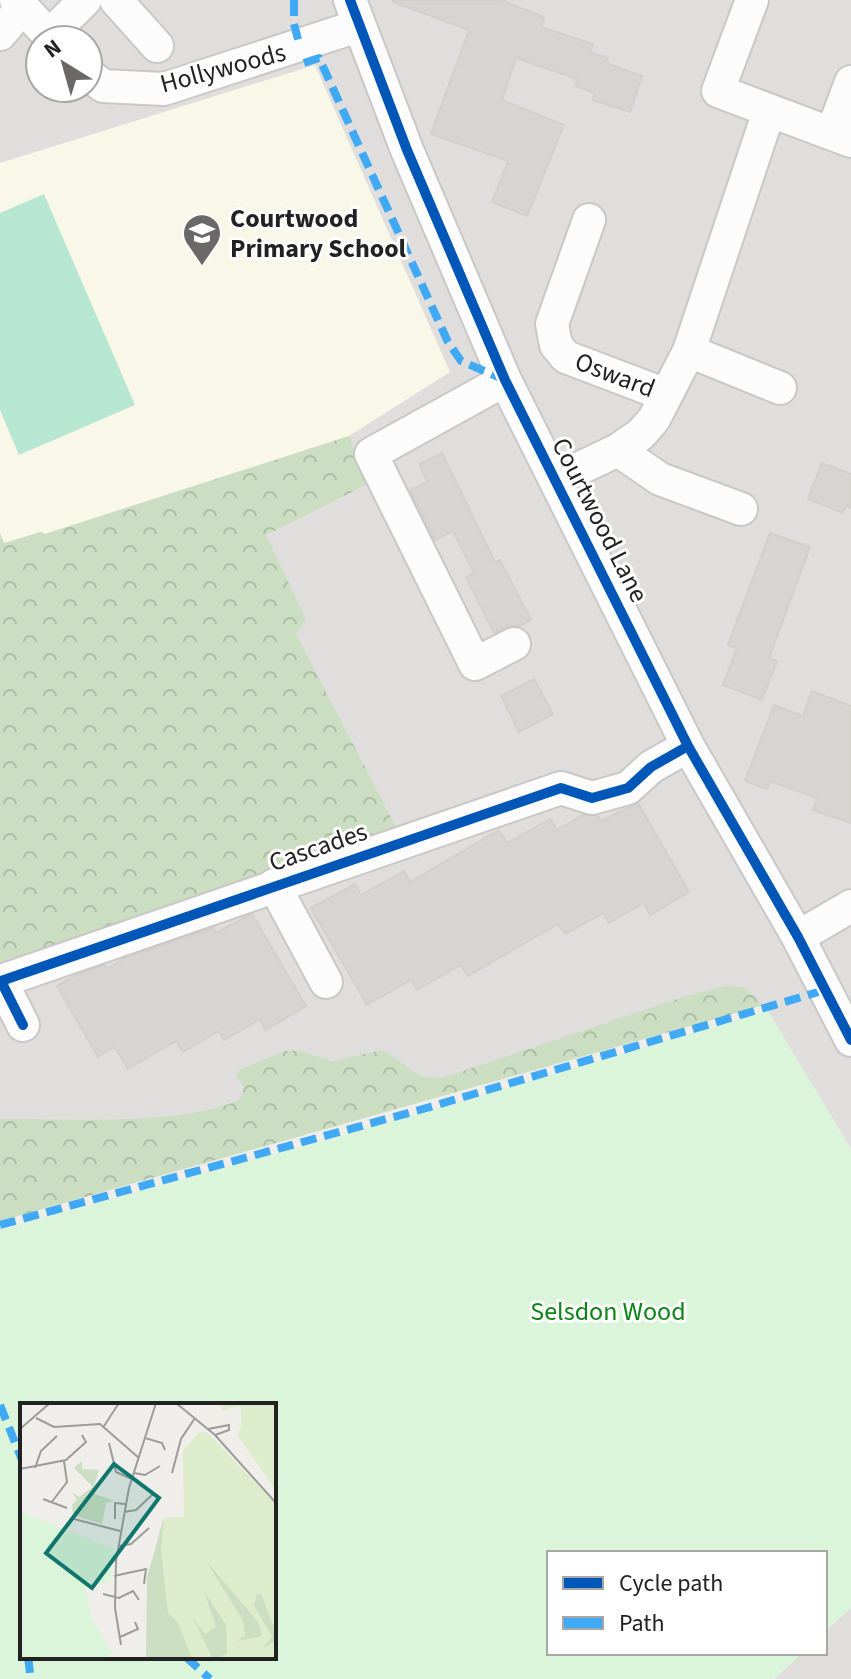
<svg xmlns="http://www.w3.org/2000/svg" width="851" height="1679" font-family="'Source Sans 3',sans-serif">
<defs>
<pattern id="forest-crowns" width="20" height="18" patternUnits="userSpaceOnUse" patternTransform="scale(2)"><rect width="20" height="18" fill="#cbdec1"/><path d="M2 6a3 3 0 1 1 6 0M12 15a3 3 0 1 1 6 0" fill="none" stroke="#aebea6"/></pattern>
</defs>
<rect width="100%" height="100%" fill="#f0eeeb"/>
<path fill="#dfdedc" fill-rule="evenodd" d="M0,0H851V1149L764,1005L0,1221ZM40,40H88V88H40Z
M851,1608V1679H774L802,1653H825V1631Z"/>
<path fill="#f8f7e8" d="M315,65L450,372L349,436L45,534L40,532L4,544L0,533V163Z"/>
<path fill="url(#forest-crowns)" d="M349,436L366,485L266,535L306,619L296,634L397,829L0,970V533L4,543L41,532L45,534Z
M726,986L744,987L764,1005L0,1221V1119C72,1118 174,1127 240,1100L244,1087L236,1075L239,1070L285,1051H301L332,1061L382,1050C409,1063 412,1082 445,1077L683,997Z"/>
<path fill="#daf5da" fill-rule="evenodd" d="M768,1011L851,1149V1608L825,1631V1553H549V1653H802L774,1679H0V1230L421,1113ZM22,1405H274V1657H22Z"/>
<path fill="#b7e6d2" d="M44,194L135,405L19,455L0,410V213Z"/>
<path fill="#d7d4d2" stroke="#d3d0cc" stroke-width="2" d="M393,0H500L544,17L541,27L593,44L590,52L608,58L606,63L642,76L630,112L593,100L595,93L575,86L578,79L516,58L502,100L564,125L527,216L492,202L508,161L431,134L469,30L393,2Z
M442,453L495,562L500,560L531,620L519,626L506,627L494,633L466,577L474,573L453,531L435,540L410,490L428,482L419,464Z
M822,463L851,474V508L846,506L843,513L808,499Z
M770,533L810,547L769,658L777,661L762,700L723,685L737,648L728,645Z
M534,679L553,714L519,732L501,696Z
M812,691L851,706V823L813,810L817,798L770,781L767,789L745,781L774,705L803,716Z
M638,803L689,892L650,915L644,903L609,923L603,913L565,934L558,924L468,976L461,965L417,990L411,980L367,1005L311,908L355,884L361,895L404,871L410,882L499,830L507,843L550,819L557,830L583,815L598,816L601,821Z
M252,914L306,1006L266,1030L260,1019L224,1040L219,1031L183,1052L176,1041L128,1069L115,1047L98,1057L57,986L76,975L105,965L107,969L125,958L213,928L216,933Z"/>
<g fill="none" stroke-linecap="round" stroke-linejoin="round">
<defs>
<path id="minor" d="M16,0L53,40
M116,0L157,46
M350,0L407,150L505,380L688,746L798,937L851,1040
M752,0L718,91L851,141
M0,34L23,7
M49,36L85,0
M88,74L103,86L164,89L358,26
M832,133L851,82
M589,220L552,324L556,345L566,357L666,395
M689,351L780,388
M505,380L371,454L475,664L514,644
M618,450L660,479L741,509
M555,480L618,450L641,434L654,419L689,351L769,111
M274,885L326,982
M798,937L851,906
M23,1025L1,981L561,788L592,798L628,788L651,767L688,746"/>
</defs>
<use href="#minor" stroke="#c9c8c7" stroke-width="36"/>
<use href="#minor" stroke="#fdfcfc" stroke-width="32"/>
<path stroke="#3fa9f5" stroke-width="8" stroke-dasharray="16 8" stroke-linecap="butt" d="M294,0V24L300,47
M304,63L319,58L325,71L448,342L461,361L505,380
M0,1225L423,1109L825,990
M0,1405L22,1460
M28,1657L30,1673L28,1679
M186,1657L210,1679"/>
<defs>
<path id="cycleway" d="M350,0L407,150L505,380L688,746L798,937L851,1040
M23,1025L1,981L561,788L592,798L628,788L651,767L688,746"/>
</defs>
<use href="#cycleway" stroke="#fff" stroke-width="15"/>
<use href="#cycleway" stroke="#0057b8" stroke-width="10"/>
</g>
<defs>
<symbol id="school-pin" viewBox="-11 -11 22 30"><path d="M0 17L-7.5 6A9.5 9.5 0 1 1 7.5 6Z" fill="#6a6968" stroke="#fff"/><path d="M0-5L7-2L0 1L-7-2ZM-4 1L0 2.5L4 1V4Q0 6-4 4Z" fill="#fff"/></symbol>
</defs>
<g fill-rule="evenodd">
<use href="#school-pin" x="180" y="211" width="44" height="60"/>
</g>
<g text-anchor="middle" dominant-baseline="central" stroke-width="6" stroke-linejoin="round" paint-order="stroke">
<g font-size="26" fill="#222" stroke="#fff">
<text transform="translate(223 68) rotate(-15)">Hollywoods</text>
<text transform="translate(615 375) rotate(21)">Osward</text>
<text transform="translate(600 520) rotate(63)">Courtwood Lane</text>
<text transform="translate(318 847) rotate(-19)">Cascades</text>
</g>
<g font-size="26" font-weight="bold" fill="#222" stroke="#fff" text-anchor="start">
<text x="230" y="218">Courtwood<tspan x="230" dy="30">Primary School</tspan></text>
</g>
<g font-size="26" fill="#0c8416" stroke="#fff">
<text x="608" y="1311">Selsdon Wood</text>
</g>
</g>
<g transform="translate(20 1403)">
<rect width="256" height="256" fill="#f0eeeb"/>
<path d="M200,0H256V87L217,32L222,22L220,3L202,8ZM187,29L256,101V256H164L146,214L139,129L144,115L164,114L163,48L178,30Z" fill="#ddeccb"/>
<path d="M62,58V66L79,67L72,90L95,98L86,100L82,121L53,112L52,101L57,97L52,89L59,94L73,84L54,65ZM144,115L141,146L148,210L158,219L172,256H126L127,174ZM187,159L238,219L242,233L218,238L225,232L223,218ZM184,188L206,222L207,251L193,256L173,215L185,231L196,224ZM237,191H241L256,230V238L243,245L252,233L234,203Z" fill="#cbdec1"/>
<path d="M0,109L94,146L90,179L65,184L72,216L92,249L86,256H0Z" fill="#daf5da"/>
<path fill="none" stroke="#9e9c9b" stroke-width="2" d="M156,0L195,32L256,100M16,15L34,24L80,21L119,55M84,23L99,0M0,26L30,0M188,26L209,22V27L195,32M125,35L142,40L145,47M89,40L96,69L112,76M15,65L21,48L37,33M0,66L46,57L66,39L62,32M114,70L125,72L140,63M152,70L161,36L175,15M23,96L47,105M31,100L47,79L44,58M104,109L116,107L134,90M54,116L100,128M95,116V100L105,101M99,143L111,141L129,125M94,173L126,166L124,181M83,191L99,195L113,188L119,197M100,234L118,226L115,219M101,242L95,205L96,158L109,85L136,0"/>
<path fill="#0f766e" fill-opacity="0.15" stroke="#0f766e" stroke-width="4" d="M94,61L139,95L72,185L26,150Z"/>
<rect width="256" height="256" fill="none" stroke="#222" stroke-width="4"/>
</g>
<rect x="547" y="1551" width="280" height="104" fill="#ffffff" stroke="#a7a7a7" stroke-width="2"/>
<rect x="563" y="1577" width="40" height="12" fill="#0057b8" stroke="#a7a7a7" stroke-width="2"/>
<text x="619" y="1591" font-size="24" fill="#222222">Cycle path</text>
<rect x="563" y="1617" width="40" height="12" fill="#3fa9f5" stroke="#a7a7a7" stroke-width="2"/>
<text x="619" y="1631" font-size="24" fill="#222222">Path</text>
<g transform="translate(64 64) rotate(323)"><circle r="38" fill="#ffffff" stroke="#a7a7a7" stroke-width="2"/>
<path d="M0-6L14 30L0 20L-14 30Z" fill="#6a6968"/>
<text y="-12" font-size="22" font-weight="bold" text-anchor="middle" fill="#222222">N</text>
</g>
</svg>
